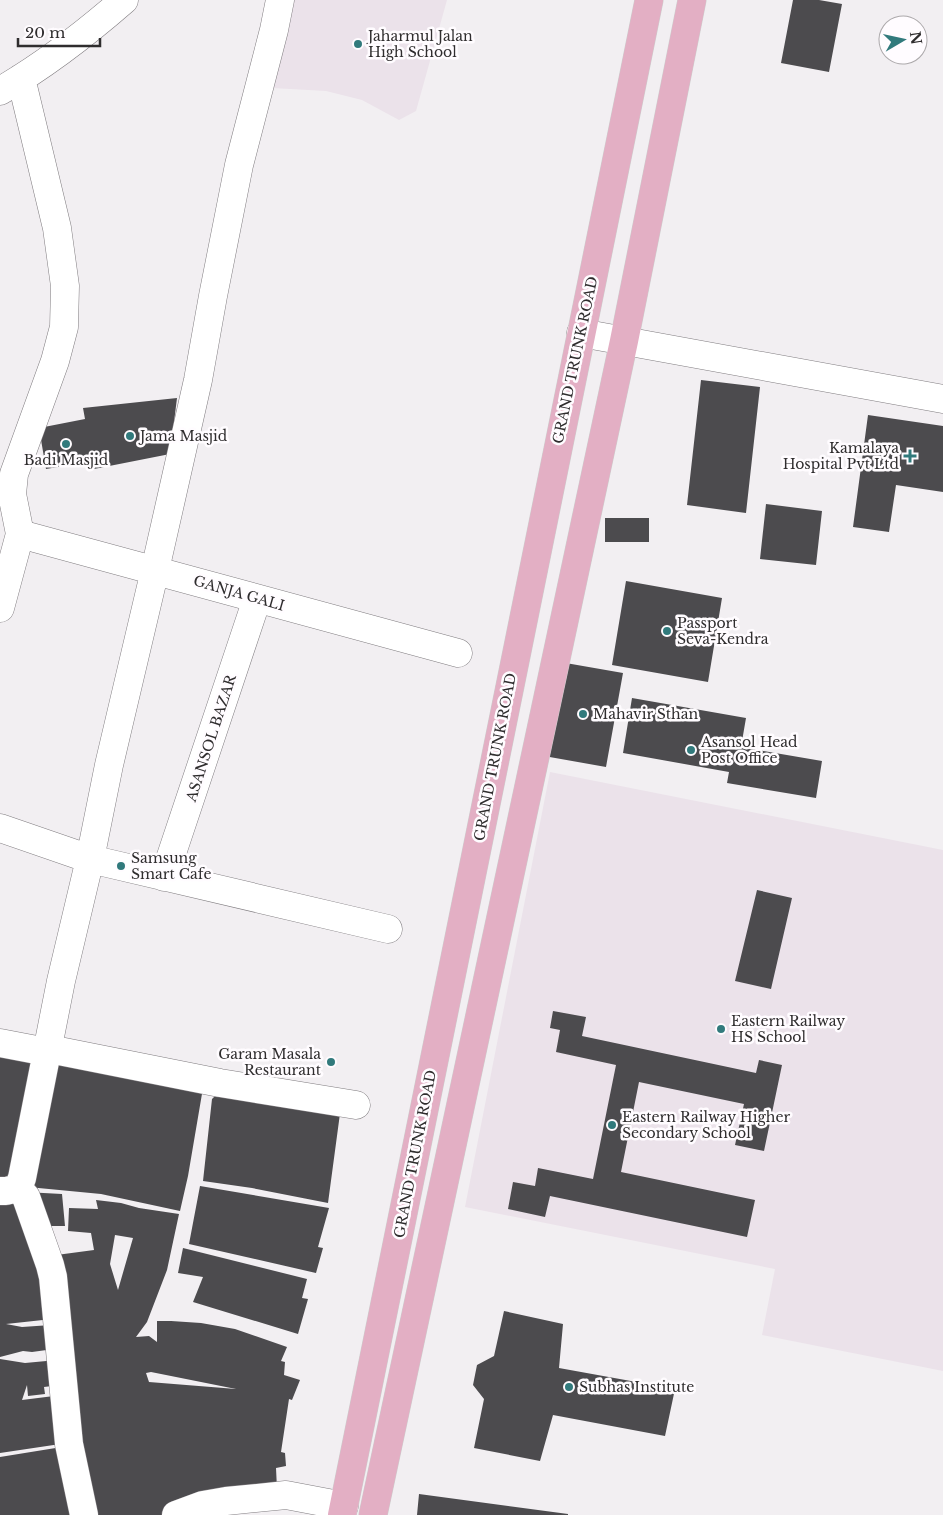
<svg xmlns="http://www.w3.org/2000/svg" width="943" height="1515" font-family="'Libre Baskerville',serif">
<rect width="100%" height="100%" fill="#f2eff2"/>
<path fill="#ebe2ea" d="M289,0H447L416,111L399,120L362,100L326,91L272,88Z
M550,772L943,850V1371L762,1335L775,1269L465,1207Z"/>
<path fill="#4c4b4e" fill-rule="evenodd" d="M793,0H819L842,4L829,72L781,63Z
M701,380L760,387L746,513L687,505Z
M177,398L170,454L94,469L93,461L46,469L39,428L85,419L83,408Z
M868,415L943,426V492L896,485L889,532L853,527Z
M766,504L822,511L816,565L760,559Z
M605,518H649V542H605Z
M626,581L722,598L708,682L612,665Z
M560,662L623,673L606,767L544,756Z
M632,698L746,718L741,747L822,761L816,798L727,783L729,772L623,753Z
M757,890L792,898L771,989L735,981Z
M553,1011L586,1017L582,1036L756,1073L759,1060L782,1065L764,1151L735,1145L744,1104L639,1082L621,1172L755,1200L747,1237L550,1196L545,1217L508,1209L513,1182L535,1186L538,1168L593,1179L616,1065L556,1052L560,1030L550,1028Z
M0,1051L39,1058L13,1185L0,1184Z
M51,1053L204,1082L188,1176L180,1211L101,1194L28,1187Z
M218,1093L341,1106L328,1203L252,1188L203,1181L212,1099Z
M200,1186L329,1208L318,1247L323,1248L316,1273L189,1244Z
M25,1192L62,1194L65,1226H37Z
M24,1196L52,1319L6,1324L22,1327L51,1325L54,1349L32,1352L23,1351L0,1357V1197Z
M96,1200L121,1203L139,1208L179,1214L167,1270L147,1322L136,1337L149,1336L157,1342V1321H171L201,1323L235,1329L287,1347L281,1361L285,1362L284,1375L300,1380L292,1400L289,1399L281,1452L285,1453L286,1466L276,1468L277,1489L164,1515H86L49,1256L94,1250L91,1233L68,1231L69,1208L98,1209ZM115,1235L133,1238L118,1290L110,1264ZM151,1372L236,1389L149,1382L146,1373Z
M183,1248L307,1279L302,1298L308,1299L298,1334L193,1302L203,1277L178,1273Z
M504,1311L563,1324L559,1368L675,1389L665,1436L553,1415L540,1461L474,1448L484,1399L473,1385L477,1365L494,1356Z
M0,1359L25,1363L57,1360L60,1385L44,1387L45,1394L28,1396L27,1385L22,1400L62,1395L67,1443L0,1453Z
M68,1446L81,1515H0V1457Z
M419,1494L568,1514V1515H417Z"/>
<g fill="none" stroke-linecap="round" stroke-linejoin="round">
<defs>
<path id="minor" d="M0,91C45,65 85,34 124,0
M581,333L943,399
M20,534L458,653
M0,608L20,534L12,494L14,474L55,361L64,327L65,286L57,228L21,78
M0,828L90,859L388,929
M164,877L257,599
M0,1043L47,1052L54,1050L220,1083L356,1105
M18,1188L26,1197L50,1265L53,1277L69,1444L84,1515
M0,1191H6L18,1188L22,1178L61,981L90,859L109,765L155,570L198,380L213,296L239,165L274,30L280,0
M176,1515L203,1505L226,1501L286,1495L344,1506"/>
<path id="major" d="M342,1515L649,0
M373,1515L624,341L692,0"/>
</defs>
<use href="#minor" stroke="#807d80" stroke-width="29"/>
<use href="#major" stroke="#cdcdcd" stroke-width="29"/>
<use href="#minor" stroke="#fff" stroke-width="28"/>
<use href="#major" stroke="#e3afc4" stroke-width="28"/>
</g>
<g fill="#317a7c" stroke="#fffcff" stroke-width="2">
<circle cx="358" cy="44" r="5"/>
<circle cx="130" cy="436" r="5"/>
<circle cx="66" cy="444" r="5"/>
<path d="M907.5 448.5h5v5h5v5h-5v5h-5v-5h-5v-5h5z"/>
<circle cx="667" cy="631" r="5"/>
<circle cx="583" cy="714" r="5"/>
<circle cx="691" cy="750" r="5"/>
<circle cx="121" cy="866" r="5"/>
<circle cx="721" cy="1029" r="5"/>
<circle cx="331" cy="1062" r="5"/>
<circle cx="612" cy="1125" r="5"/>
<circle cx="569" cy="1387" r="5"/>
</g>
<g text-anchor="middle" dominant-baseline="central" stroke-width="5" stroke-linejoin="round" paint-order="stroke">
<g font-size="14" fill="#2f2d2e" stroke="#fffcff" text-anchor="start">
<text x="368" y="36">Jaharmul Jalan<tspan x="368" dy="16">High School</tspan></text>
<text x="140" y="436">Jama Masjid</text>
<text x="899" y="448" text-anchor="end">Kamalaya<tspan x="899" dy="16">Hospital Pvt Ltd</tspan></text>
<text x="66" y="460" text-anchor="middle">Badi Masjid</text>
<text x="677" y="623">Passport<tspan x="677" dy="16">Seva-Kendra</tspan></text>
<text x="593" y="714">Mahavir Sthan</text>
<text x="701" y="742">Asansol Head<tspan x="701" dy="16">Post Office</tspan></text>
<text x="131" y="858">Samsung<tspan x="131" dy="16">Smart Cafe</tspan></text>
<text x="731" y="1021">Eastern Railway<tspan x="731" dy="16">HS School</tspan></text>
<text x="321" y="1054" text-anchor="end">Garam Masala<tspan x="321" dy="16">Restaurant</tspan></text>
<text x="622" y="1117">Eastern Railway Higher<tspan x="622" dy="16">Secondary School</tspan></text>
<text x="579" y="1387">Subhas Institute</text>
</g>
<g font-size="14" fill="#2f2d2e" stroke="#fffcff">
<text transform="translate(575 360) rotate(-78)">GRAND TRUNK ROAD</text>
<text transform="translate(239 593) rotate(16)">GANJA GALI</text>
<text transform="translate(211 738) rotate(-72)">ASANSOL BAZAR</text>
<text transform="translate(495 757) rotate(-79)">GRAND TRUNK ROAD</text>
<text transform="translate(415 1154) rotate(-79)">GRAND TRUNK ROAD</text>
</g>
</g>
<g transform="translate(903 40) rotate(81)"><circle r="24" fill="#fffcff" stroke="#aca9ab"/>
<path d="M0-4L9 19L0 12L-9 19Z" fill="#317a7c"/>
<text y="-8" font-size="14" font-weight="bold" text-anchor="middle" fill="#2f2d2e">N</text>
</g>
<path d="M18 38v8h82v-8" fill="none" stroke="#2f2d2e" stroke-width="2.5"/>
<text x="25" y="38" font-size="15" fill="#2f2d2e" stroke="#fffcff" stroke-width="4" paint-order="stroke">20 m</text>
</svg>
